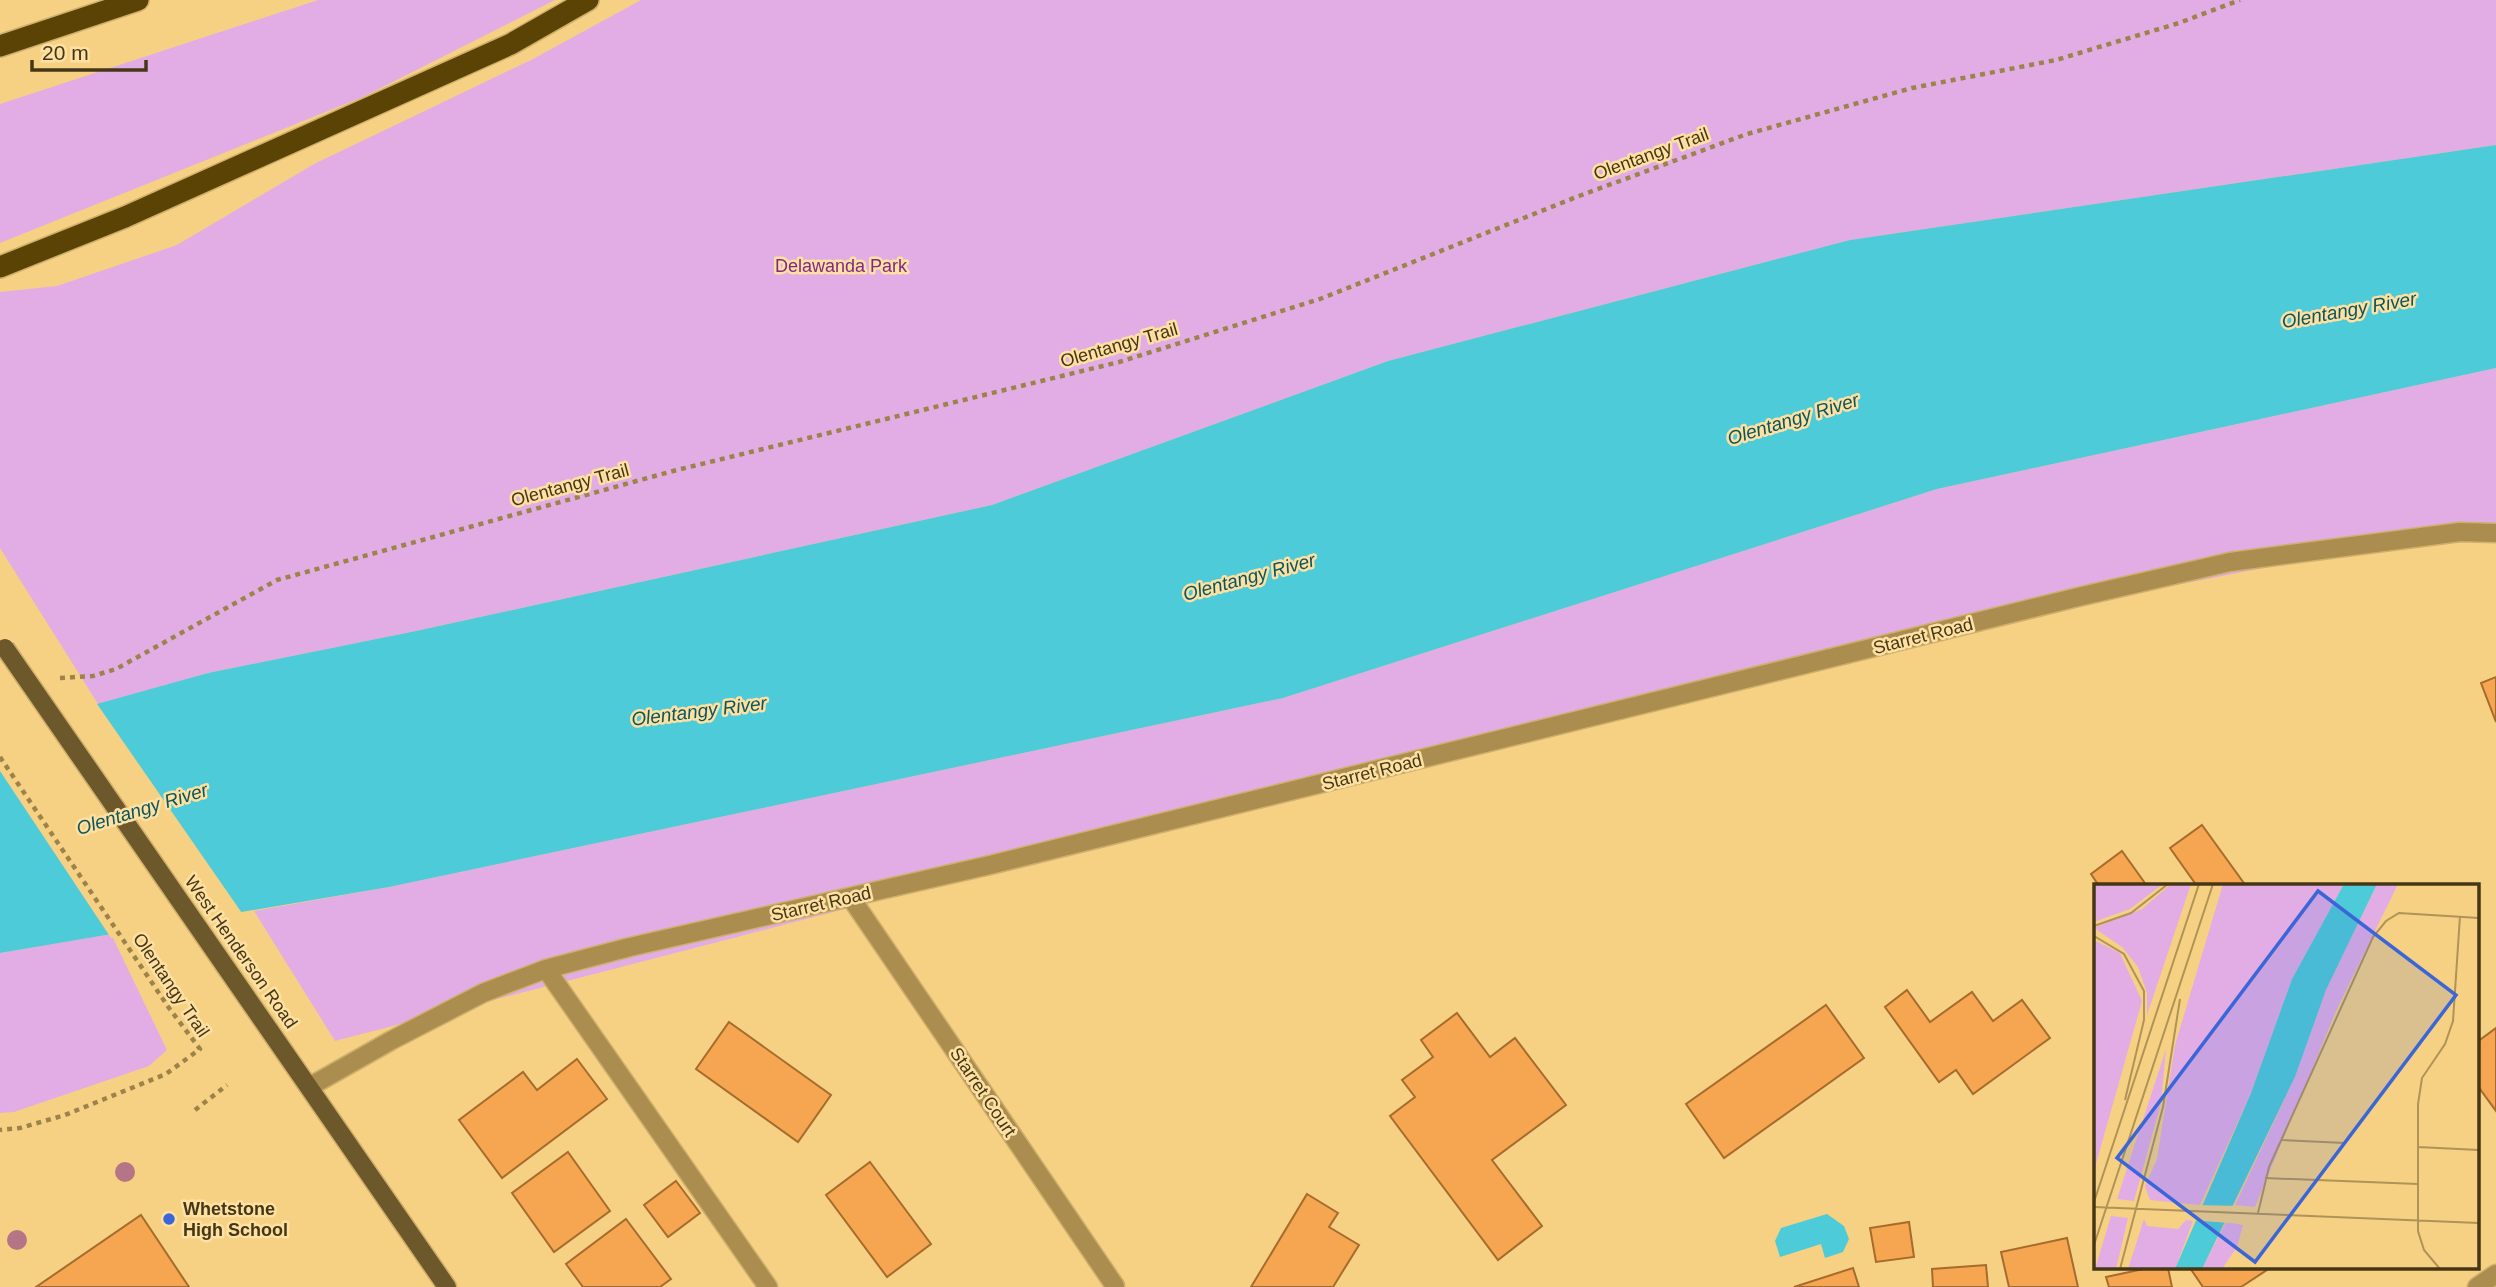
<svg xmlns="http://www.w3.org/2000/svg" width="2496" height="1287" font-family="Arial,sans-serif">
<rect width="100%" height="100%" fill="#f6d183"/>
<path fill="#e2ade4" d="M318,0H555L363,97L0,243V104Z
M641,0H2496V145L1850,240L1388,361L992,505L416,631L208,673L98,704L0,548V292L57,286L177,245L314,164L533,59Z
M2496,368V523L1857,647L335,1041L254,911L389,887L1283,698L1937,489Z
M111,934L167,1050L149,1066L14,1112L0,1113V953Z"/>
<path fill="#4dcbd8" d="M2496,145V368L1937,489L1283,698L389,887L0,953V731L208,673L416,631L992,505L1388,361L1850,240Z
M1827,1214L1844,1226L1849,1239L1843,1252L1825,1258L1821,1244L1780,1257L1775,1241L1781,1228Z"/>
<path fill="#f6d183" d="M95,701L244,916L111,938L0,771V728Z"/>
<path fill="#f6a650" stroke="#a56c2d" stroke-width="2" d="M2496,677V722L2481,683Z
M2202,825L2246,886H2197L2170,848Z
M2122,851L2147,886H2099L2091,874Z
M1907,990L1930,1022L1972,992L1993,1021L2022,1000L2050,1038L1973,1094L1956,1070L1939,1082L1885,1007Z
M1826,1005L1864,1058L1724,1158L1686,1104Z
M1457,1013L1490,1057L1515,1038L1566,1105L1492,1160L1542,1226L1498,1260L1390,1116L1415,1097L1402,1080L1433,1057L1421,1040Z
M729,1022L831,1095L798,1142L696,1069Z
M2496,1028V1111L2477,1085V1042Z
M577,1059L607,1099L502,1178L459,1120L523,1072L537,1090Z
M568,1152L610,1211L554,1252L512,1193Z
M870,1162L931,1244L887,1277L826,1195Z
M676,1181L700,1213L668,1237L644,1205Z
M1307,1194L1338,1213L1329,1227L1359,1245L1333,1287H1251Z
M141,1215L189,1287H36Z
M626,1219L671,1279L660,1287H583L566,1264Z
M1909,1222L1914,1257L1876,1262L1870,1228Z
M2067,1238L2078,1287H2009L2001,1252Z
M1986,1265L1988,1287H1933L1932,1269Z
M1853,1268L1859,1287H1794Z
M2148,1268H2168L2172,1287H2109L2106,1277Z
M2190,1268H2270L2241,1287H2203Z"/>
<g fill="none" stroke-linecap="round" stroke-linejoin="round">
<defs>
<path id="minor" d="M851,898L1115,1286
M546,969L768,1287
M309,1087L392,1040L483,993L546,969L630,947L990,865L2078,597L2230,562L2460,532L2496,533
M2477,1287L2496,1274"/>
<path id="major" d="M115,807L447,1287"/>
<path id="highway" d="M0,46L138,0
M0,267L125,217L511,44L588,0"/>
</defs>
<use href="#minor" stroke="#cfaf6b" stroke-width="21"/>
<use href="#major" stroke="#cfaf6b" stroke-width="21"/>
<use href="#highway" stroke="#cfaf6b" stroke-width="24"/>
<path stroke="#9c834b" stroke-width="4.5" stroke-dasharray="5 5" stroke-linecap="butt" d="M60,678L93,676L116,669L277,580L673,471L1119,362L1320,299L1579,196L1747,134L1912,88L2056,60L2179,23L2240,0
M0,757L169,1008L200,1049L166,1074L65,1115L20,1128L0,1130
M195,1110L227,1085"/>
<use href="#minor" stroke="#ab8e4f" stroke-width="18"/>
<use href="#major" stroke="#6c582b" stroke-width="18"/>
<use href="#highway" stroke="#5a4304" stroke-width="21"/>
<defs>
<path id="major-bridge" d="M5,648L115,807"/>
</defs>
<use href="#major-bridge" stroke="#cfaf6b" stroke-width="21" stroke-linecap="butt"/>
<use href="#major-bridge" stroke="#6c582b" stroke-width="18"/>
</g>
<g fill="#b67586">
<circle cx="125" cy="1172" r="10"/>
<circle cx="17" cy="1240" r="10"/>
</g>
<circle fill="#3b66d7" stroke="#fde0a2" stroke-width="2.5" cx="169" cy="1219" r="7"/>
<g text-anchor="middle" dominant-baseline="central" stroke-width="5" stroke-linejoin="round" paint-order="stroke">
<g font-size="18" fill="#453715" stroke="#fde0a2">
<text transform="translate(1651 154) rotate(-20)">Olentangy Trail</text>
<text transform="translate(1119 345) rotate(-16)">Olentangy Trail</text>
<text transform="translate(570 485) rotate(-15)">Olentangy Trail</text>
<text transform="translate(1923 636) rotate(-14)">Starret Road</text>
<text transform="translate(1372 772) rotate(-14)">Starret Road</text>
<text transform="translate(821 904) rotate(-13)">Starret Road</text>
<text transform="translate(241 952) rotate(55)">West Henderson Road</text>
<text transform="translate(171 985) rotate(56)">Olentangy Trail</text>
<text transform="translate(983 1092) rotate(56)">Starret Court</text>
</g>
<g font-size="18" fill="#822988" stroke="#fde0a2">
<text x="841" y="266">Delawanda Park</text>
</g>
<g font-size="18" font-weight="bold" fill="#453715" stroke="#fde0a2" text-anchor="start">
<text x="183" y="1209">Whetstone<tspan x="183" dy="21">High School</tspan></text>
</g>
<g font-size="19" font-style="italic" fill="#0b565d" stroke="#fde0a2">
<text transform="translate(2349 310) rotate(-10)">Olentangy River</text>
<text transform="translate(1793 419) rotate(-17)">Olentangy River</text>
<text transform="translate(1249 577) rotate(-15)">Olentangy River</text>
<text transform="translate(699 711) rotate(-7)">Olentangy River</text>
<text transform="translate(142 809) rotate(-17)">Olentangy River</text>
</g>
</g>
<g transform="translate(2094 884)">
<rect width="385" height="385" fill="#f6d183"/>
<path d="M69,0L36,25L0,38V1ZM77,0H97L53,131V109L44,83L28,63L0,44L48,25ZM129,0H250L198,95L157,209L106,321L56,316L51,302L63,275L81,161ZM283,0H304L242,127L161,323L141,321L201,193L232,106ZM0,56L26,69L48,117L0,287ZM72,165L67,219L40,317L23,315ZM17,332L34,334L22,385H1ZM50,335L53,342L84,345L92,336L99,337L81,385H34ZM132,338L149,341L143,363L128,385H108Z" fill="#e2ade4"/>
<path d="M250,0H283L232,106L201,193L108,385H81L157,209L198,95Z" fill="#4dcbd8"/>
<path d="M102,321L144,322L135,339L96,336Z" fill="#f6d183"/>
<path fill="none" stroke="#af9357" stroke-width="2" d="M0,42L37,29L74,0M0,52L30,70L50,107V136L31,216M188,256L251,259M324,263L385,266M171,294L324,300M0,318L105,0M0,323L385,339M164,329L175,283L279,53L292,37L305,29L385,34M0,361L119,0M26,385L69,223L86,115M346,385L330,366L324,347V220L328,194L351,160L359,137L366,32"/>
<path fill="#3b66d7" fill-opacity="0.15" stroke="#3b66d7" stroke-width="3.5" d="M224,7L362,111L161,378L23,274Z"/>
<rect width="385" height="385" fill="none" stroke="#453715" stroke-width="3.5"/>
</g>
<path d="M32 60v10h114v-10" fill="none" stroke="#453715" stroke-width="3.5"/>
<text x="42" y="60" font-size="21" fill="#453715" stroke="#fde0a2" stroke-width="5" paint-order="stroke">20 m</text>
</svg>
